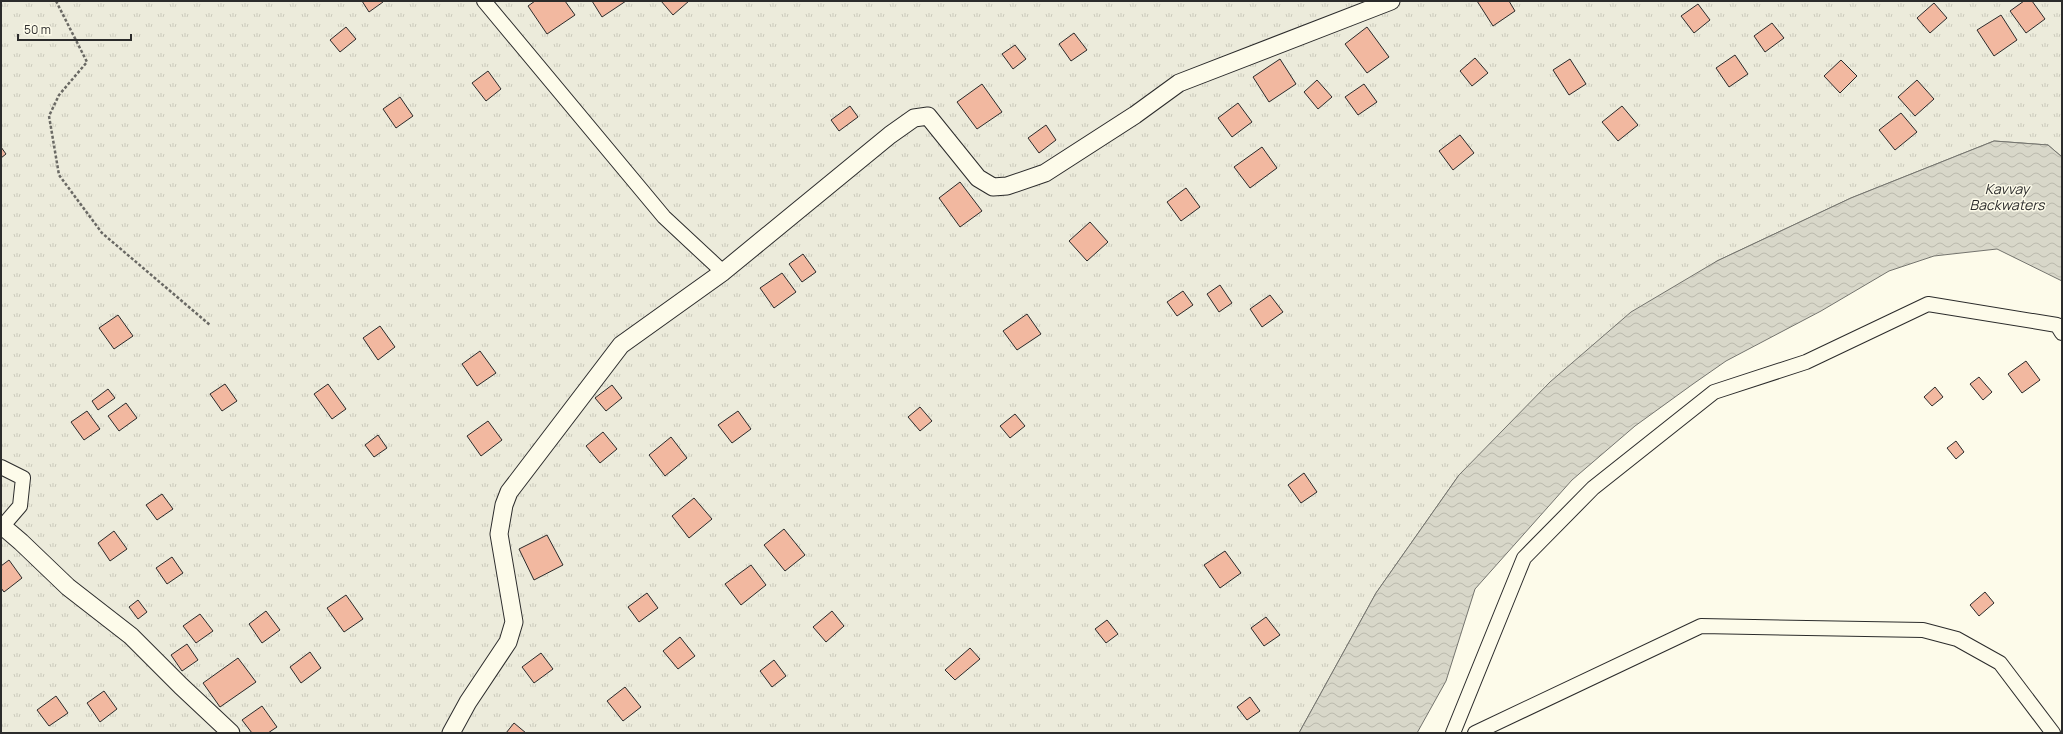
<svg xmlns="http://www.w3.org/2000/svg" width="2063" height="734" font-family="Manrope,sans-serif">
<defs>
<pattern id="grass-tufts" width="24" height="20" patternUnits="userSpaceOnUse"><rect width="24" height="20" fill="#ecebdb"/><path d="M3 7l-1-3M5 7V3M7 7l1-3M15 17l-1-3M17 17v-4M19 17l1-3" fill="none" stroke="#cbcabc"/></pattern>
<pattern id="water-waves" width="16" height="10" patternUnits="userSpaceOnUse"><rect width="16" height="10" fill="#d8d7c9"/><path d="M0 5q4-4 8 0t8 0" fill="none" stroke="#bab9ad"/></pattern>
</defs>
<rect width="100%" height="100%" fill="#fdfbea"/>
<path fill="url(#grass-tufts)" stroke="#74746e" d="M1,1H2062V157L2048,145L1994,141L1851,198L1717,261L1459,475L1376,593L1299,733H1Z"/>
<path fill="url(#water-waves)" stroke="#74746e" d="M1994,141L2048,145L2062,157V281L1997,249L1934,256L1889,271L1821,311L1726,361L1693,384L1635,426L1572,480L1475,589L1446,681L1417,733H1299L1376,593L1459,475L1550,382L1631,312L1717,261L1851,198Z"/>
<path fill="#f2b8a0" stroke="#2b2b2b" d="M362,1H382L383,2L369,12Z
M535,1H565L575,15L547,34L528,6Z
M592,1H626L602,17Z
M661,1H689L673,15Z
M1477,1H1509L1515,11L1493,26Z
M2024,1H2032L2045,19L2026,33L2010,11Z
M1934,3L1947,18L1930,33L1917,18Z
M1698,4L1710,20L1694,33L1681,16Z
M2001,15L2017,40L1994,56L1977,30Z
M1772,23L1784,38L1765,52L1754,36Z
M346,27L356,39L340,52L330,40Z
M1367,27L1389,57L1367,73L1345,44Z
M1074,33L1087,50L1071,61L1059,44Z
M1015,45L1026,59L1013,69L1002,54Z
M1735,55L1748,74L1729,87L1716,68Z
M1475,58L1488,73L1472,86L1460,71Z
M1280,59L1296,84L1269,102L1253,77Z
M1570,59L1586,84L1569,95L1553,70Z
M1841,60L1857,76L1840,93L1824,76Z
M488,71L501,89L486,101L472,83Z
M1317,80L1332,97L1318,109L1304,92Z
M1917,80L1934,99L1915,116L1898,97Z
M982,84L1002,112L977,129L957,102Z
M1364,84L1377,102L1358,115L1345,97Z
M400,97L413,116L396,128L383,109Z
M1238,103L1252,122L1232,137L1218,118Z
M850,106L858,117L839,131L831,120Z
M1622,106L1638,125L1618,141L1602,122Z
M1901,113L1917,132L1895,150L1879,130Z
M1046,125L1056,140L1039,153L1028,138Z
M1460,135L1474,153L1453,170L1439,151Z
M1,147L6,154L1,158Z
M1262,147L1277,168L1250,188L1234,167Z
M960,182L982,211L960,227L939,198Z
M1186,188L1200,207L1181,221L1167,202Z
M1090,222L1108,242L1087,261L1069,241Z
M803,254L816,272L802,282L789,264Z
M782,273L796,292L774,308L760,288Z
M1220,285L1232,303L1219,312L1207,294Z
M1183,291L1193,305L1177,316L1167,302Z
M1270,295L1283,312L1262,327L1250,309Z
M1027,314L1041,334L1017,350L1003,331Z
M118,315L133,336L114,349L99,328Z
M380,326L395,347L378,360L363,338Z
M480,351L496,373L477,386L462,364Z
M2026,361L2040,380L2022,393L2008,374Z
M1979,377L1992,392L1983,400L1970,384Z
M225,384L237,401L222,411L210,394Z
M328,384L346,409L332,419L314,394Z
M612,385L622,398L606,411L595,398Z
M1935,387L1943,397L1932,406L1924,397Z
M108,389L115,398L98,410L92,401Z
M126,403L137,418L119,431L108,416Z
M920,407L932,421L920,431L908,417Z
M87,411L100,429L84,440L71,422Z
M738,411L751,429L732,443L718,425Z
M1015,414L1025,426L1010,438L1000,426Z
M488,421L502,440L481,456L467,436Z
M603,432L617,449L600,463L586,446Z
M378,435L387,448L374,457L365,445Z
M671,437L687,458L665,476L649,455Z
M1956,441L1964,452L1956,459L1947,448Z
M1304,473L1317,492L1301,503L1288,485Z
M162,494L173,509L157,520L146,505Z
M694,498L712,519L689,538L672,516Z
M784,529L805,555L785,571L764,545Z
M114,531L127,549L110,561L98,543Z
M547,535L563,565L534,580L519,549Z
M1225,551L1241,573L1220,588L1204,565Z
M172,557L183,573L167,584L156,568Z
M9,560L22,578L4,592L1,588V566Z
M751,565L766,585L741,605L725,584Z
M1985,592L1994,603L1979,616L1970,605Z
M647,593L658,608L639,622L628,607Z
M346,595L363,619L344,632L327,608Z
M138,600L147,612L138,619L129,607Z
M266,611L280,630L262,643L249,624Z
M832,611L844,626L826,642L813,627Z
M200,614L213,631L196,643L183,626Z
M1266,617L1280,635L1264,646L1251,628Z
M1107,620L1118,634L1106,643L1095,629Z
M680,637L695,656L678,669L663,651Z
M187,644L198,660L182,671L171,655Z
M970,648L980,659L955,680L945,670Z
M310,652L321,668L301,683L290,667Z
M541,653L553,669L534,683L522,667Z
M238,658L256,682L220,707L203,683Z
M774,660L786,676L772,687L760,671Z
M625,687L641,707L623,721L607,701Z
M104,691L117,709L100,722L87,703Z
M56,696L68,713L49,726L37,710Z
M1250,697L1260,711L1247,720L1237,707Z
M262,706L277,727L268,733H252L242,720Z
M514,723L526,733H506Z"/>
<g fill="none" stroke-linecap="round" stroke-linejoin="round">
<defs>
<path id="minor" d="M484,1L664,217L723,272
M1,467L23,478L20,506L1,528
M1453,733L1524,558L1593,488L1714,392L1806,362L1928,304L2057,325L2062,333
M1475,733L1701,626L1923,630L1957,639L2000,663L2053,733"/>
<path id="tertiary" d="M1,525L21,542L68,587L131,636L181,686L231,733
M451,733L468,702L508,642L514,622L499,534L504,505L509,492L621,345L723,272L890,135L914,118L928,116L978,178L993,187L1007,186L1045,173L1135,115L1179,83L1391,1"/>
</defs>
<use href="#minor" stroke="#2b2b2b" stroke-width="16"/>
<use href="#tertiary" stroke="#2b2b2b" stroke-width="19"/>
<path stroke="#6a6964" stroke-width="2.5" stroke-dasharray="3 2" stroke-linecap="butt" d="M56,1L87,62L59,95L49,116L59,175L102,233L210,325"/>
<use href="#minor" stroke="#fdfbea" stroke-width="14"/>
<use href="#tertiary" stroke="#fdfbea" stroke-width="17"/>
</g>
<g text-anchor="middle" dominant-baseline="central" stroke-width="3" stroke-linejoin="round" paint-order="stroke">
<g font-size="14" font-style="italic" fill="#2b2b2b" stroke="#fdfbea">
<text x="2007" y="188">Kavvay<tspan x="2007" dy="16">Backwaters</tspan></text>
</g>
</g>
<rect width="2063" height="734" fill="none" stroke="#2b2b2b" stroke-width="4"/>
<path d="M18 34v6h113v-6" fill="none" stroke="#2b2b2b" stroke-width="2"/>
<text x="24" y="34" font-size="12" fill="#2b2b2b" stroke="#fdfbea" stroke-width="3" paint-order="stroke">50 m</text>
</svg>
